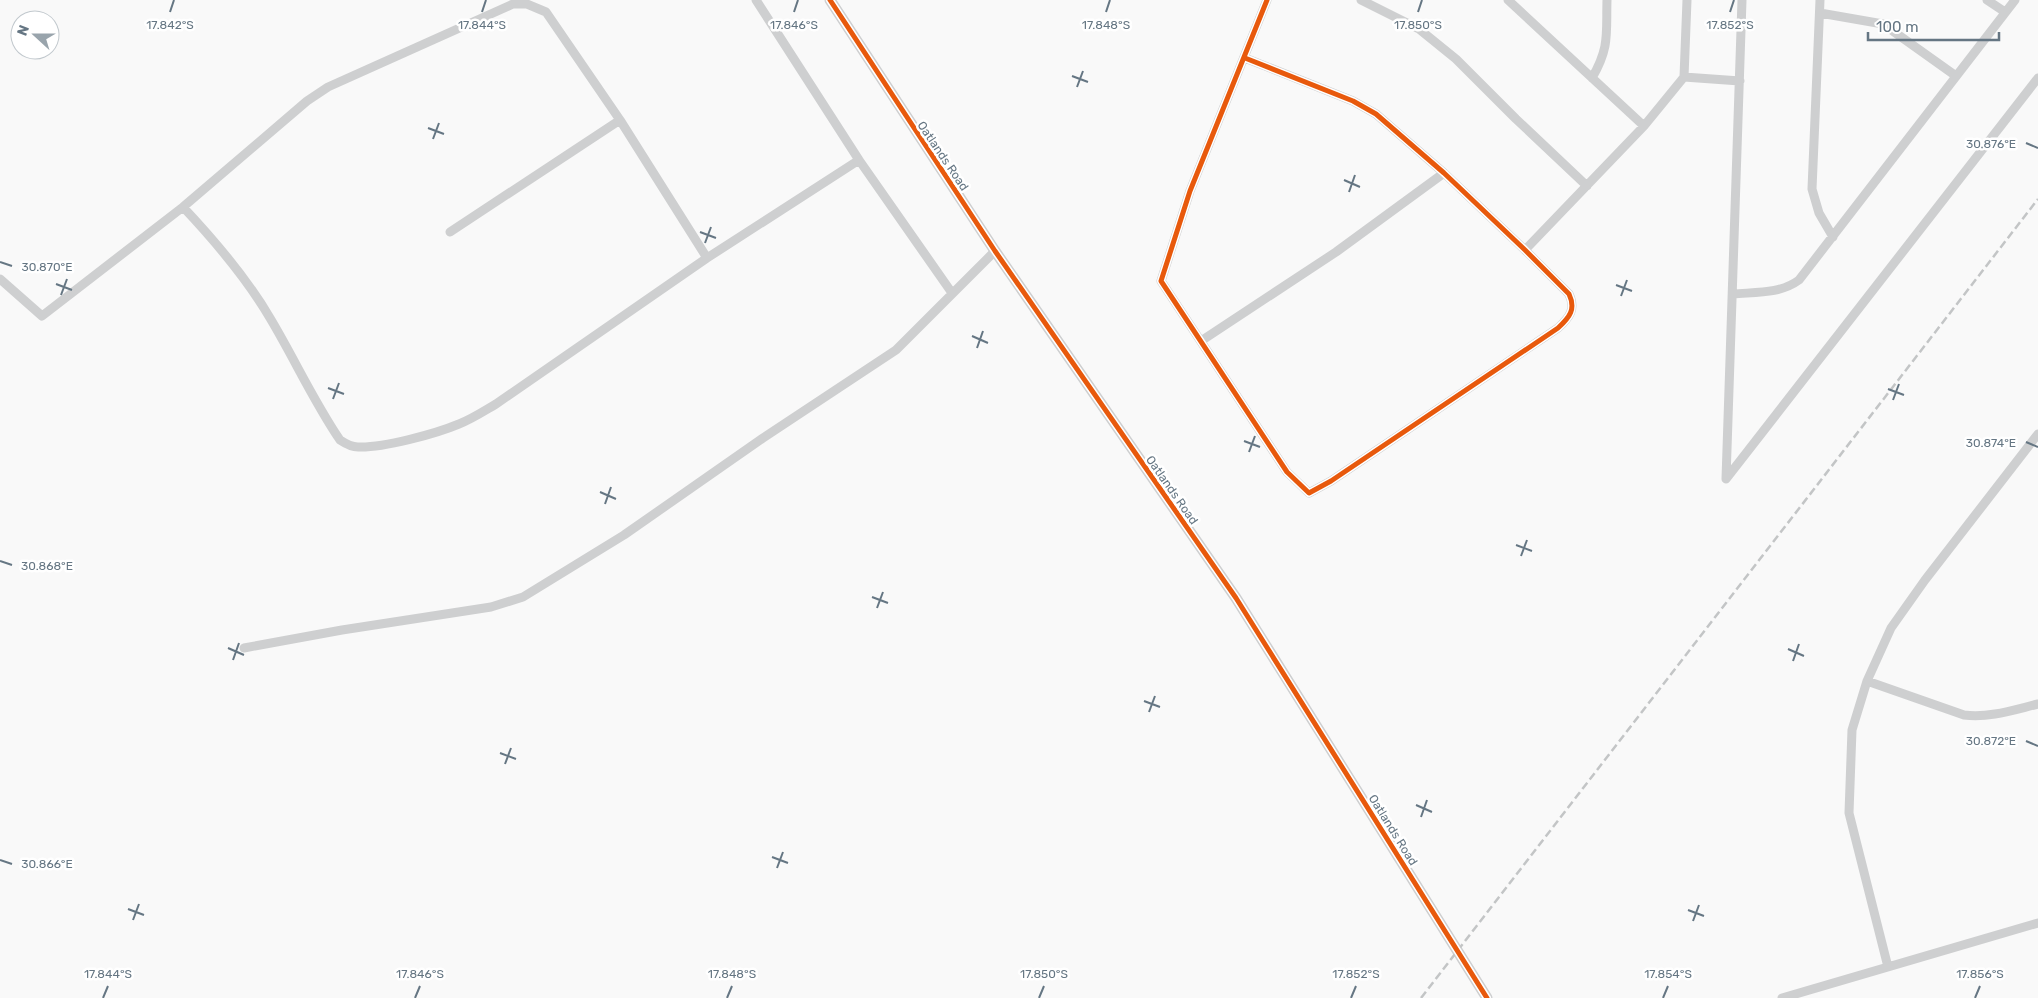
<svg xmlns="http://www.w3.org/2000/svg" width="2038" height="998" font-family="Rubik,sans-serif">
<rect width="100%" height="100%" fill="#f9f9f9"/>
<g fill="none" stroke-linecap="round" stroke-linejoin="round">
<path stroke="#cecfd0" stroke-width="9" d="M756,0L859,160L952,293
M1361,0L1419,29L1456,59L1516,119L1587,186
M1508,0L1644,126
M1820,0L1812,189L1819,213L1833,237
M1987,0L2005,12
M1820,13L1883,24L1956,76
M1245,58L1353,101L1376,114L1444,173L1525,250L1569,294C1576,309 1570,317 1558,328L1331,481L1309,493L1287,472L1161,281L1190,191L1267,0
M1684,77L1740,81
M1592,78C1610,47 1606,34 1607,0
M183,207C215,241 246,277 270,318C294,358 314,402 340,440C346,444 351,447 358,447C383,448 435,434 459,424C472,419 484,411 496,404L707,258L859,160
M450,232L620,120
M1525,250L1644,126L1684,77L1687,0
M0,279L42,316L183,207L307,101L328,87L513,4H527L546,12L620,120L707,258
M1733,294C1756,292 1780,294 1799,280L2015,0
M1201,341L1336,252L1444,173
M1726,479L2038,78
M1726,479L1742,0
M244,648L342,630L491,607L523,597L624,535L763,438L896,350L995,251
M1867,681L1964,715C1990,718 2013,710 2038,704
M1888,967L1849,813L1852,730L1867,681L1891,628L1925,580L2038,434
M1782,998L2038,923"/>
<path stroke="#cecfd0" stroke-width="11" d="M830,0L995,251L1236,598L1487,998"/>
<path stroke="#c3c5c6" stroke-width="2.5" stroke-dasharray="8 4" stroke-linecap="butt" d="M1421,998L2038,199"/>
<defs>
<path id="cycleway" d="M830,0L995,251L1236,598L1487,998
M1245,58L1353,101L1376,114L1444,173L1525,250L1569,294C1576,309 1570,317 1558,328L1331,481L1309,493L1287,472L1161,281L1190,191L1267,0"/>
</defs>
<use href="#cycleway" stroke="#fff" stroke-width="8"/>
<use href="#cycleway" stroke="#e8590c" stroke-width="5"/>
</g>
<path fill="none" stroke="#657683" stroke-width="2" d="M170,12L174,0M482,12L486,0M794,12L798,0M1106,12L1110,0M1418,12L1422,0M1730,12L1734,0M1072,76L1088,82M1077,87L1083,71M428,128L444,134M433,139L439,123M2026,143L2038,148M1344,180L1360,187M1349,192L1355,175M700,232L716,238M705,243L711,227M0,262L12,266M56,284L72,290M1616,285L1632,291M61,295L67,279M1621,296L1627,280M972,336L988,343M977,348L983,331M328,388L344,394M1888,389L1904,395M333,399L339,383M1893,400L1899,384M1244,441L1260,447M2026,442L2038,447M1249,452L1255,436M600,492L616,499M605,504L611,487M1516,545L1532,551M1521,556L1527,540M0,561L12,565M872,597L888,603M877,608L883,592M228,648L244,655M1788,649L1804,656M233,660L239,643M1793,661L1799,644M1144,701L1160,707M1149,712L1155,696M2026,741L2038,746M500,753L516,759M505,764L511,748M1416,805L1432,812M1421,817L1427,800M772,857L788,863M0,860L12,864M777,868L783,852M128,909L144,915M1688,910L1704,916M133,920L139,904M1693,921L1699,905M103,998L108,986M415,998L420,986M727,998L732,986M1039,998L1044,986M1351,998L1356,986M1663,998L1668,986M1975,998L1980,986"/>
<g text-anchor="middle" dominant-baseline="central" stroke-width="5" stroke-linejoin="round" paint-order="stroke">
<g font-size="12" fill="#657683" stroke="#fff">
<text transform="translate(943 156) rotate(56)">Oatlands Road</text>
<text transform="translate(1172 490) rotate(55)">Oatlands Road</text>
<text transform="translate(1393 830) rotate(58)">Oatlands Road</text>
</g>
</g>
<g font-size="12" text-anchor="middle" fill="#657683" stroke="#fff" stroke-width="5" stroke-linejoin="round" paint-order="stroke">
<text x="170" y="29">17.842°S</text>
<text x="482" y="29">17.844°S</text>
<text x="794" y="29">17.846°S</text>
<text x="1106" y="29">17.848°S</text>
<text x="1418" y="29">17.850°S</text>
<text x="1730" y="29">17.852°S</text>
<text x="1991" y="148">30.876°E</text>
<text x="47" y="271">30.870°E</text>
<text x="1991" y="447">30.874°E</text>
<text x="47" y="570">30.868°E</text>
<text x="1991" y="745">30.872°E</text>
<text x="47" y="868">30.866°E</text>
<text x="108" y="978">17.844°S</text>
<text x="420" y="978">17.846°S</text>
<text x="732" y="978">17.848°S</text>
<text x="1044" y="978">17.850°S</text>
<text x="1356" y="978">17.852°S</text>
<text x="1668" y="978">17.854°S</text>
<text x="1980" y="978">17.856°S</text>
</g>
<g transform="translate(35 35) rotate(291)"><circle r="24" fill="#ffffff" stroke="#c1c8cd"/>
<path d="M0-4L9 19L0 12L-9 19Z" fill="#99a4ac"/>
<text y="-8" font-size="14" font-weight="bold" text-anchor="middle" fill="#657683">N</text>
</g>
<path d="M1868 32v8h131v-8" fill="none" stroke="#657683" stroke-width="2.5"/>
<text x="1876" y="32" font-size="15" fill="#657683" stroke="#ffffff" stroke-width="4" paint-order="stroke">100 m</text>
</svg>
